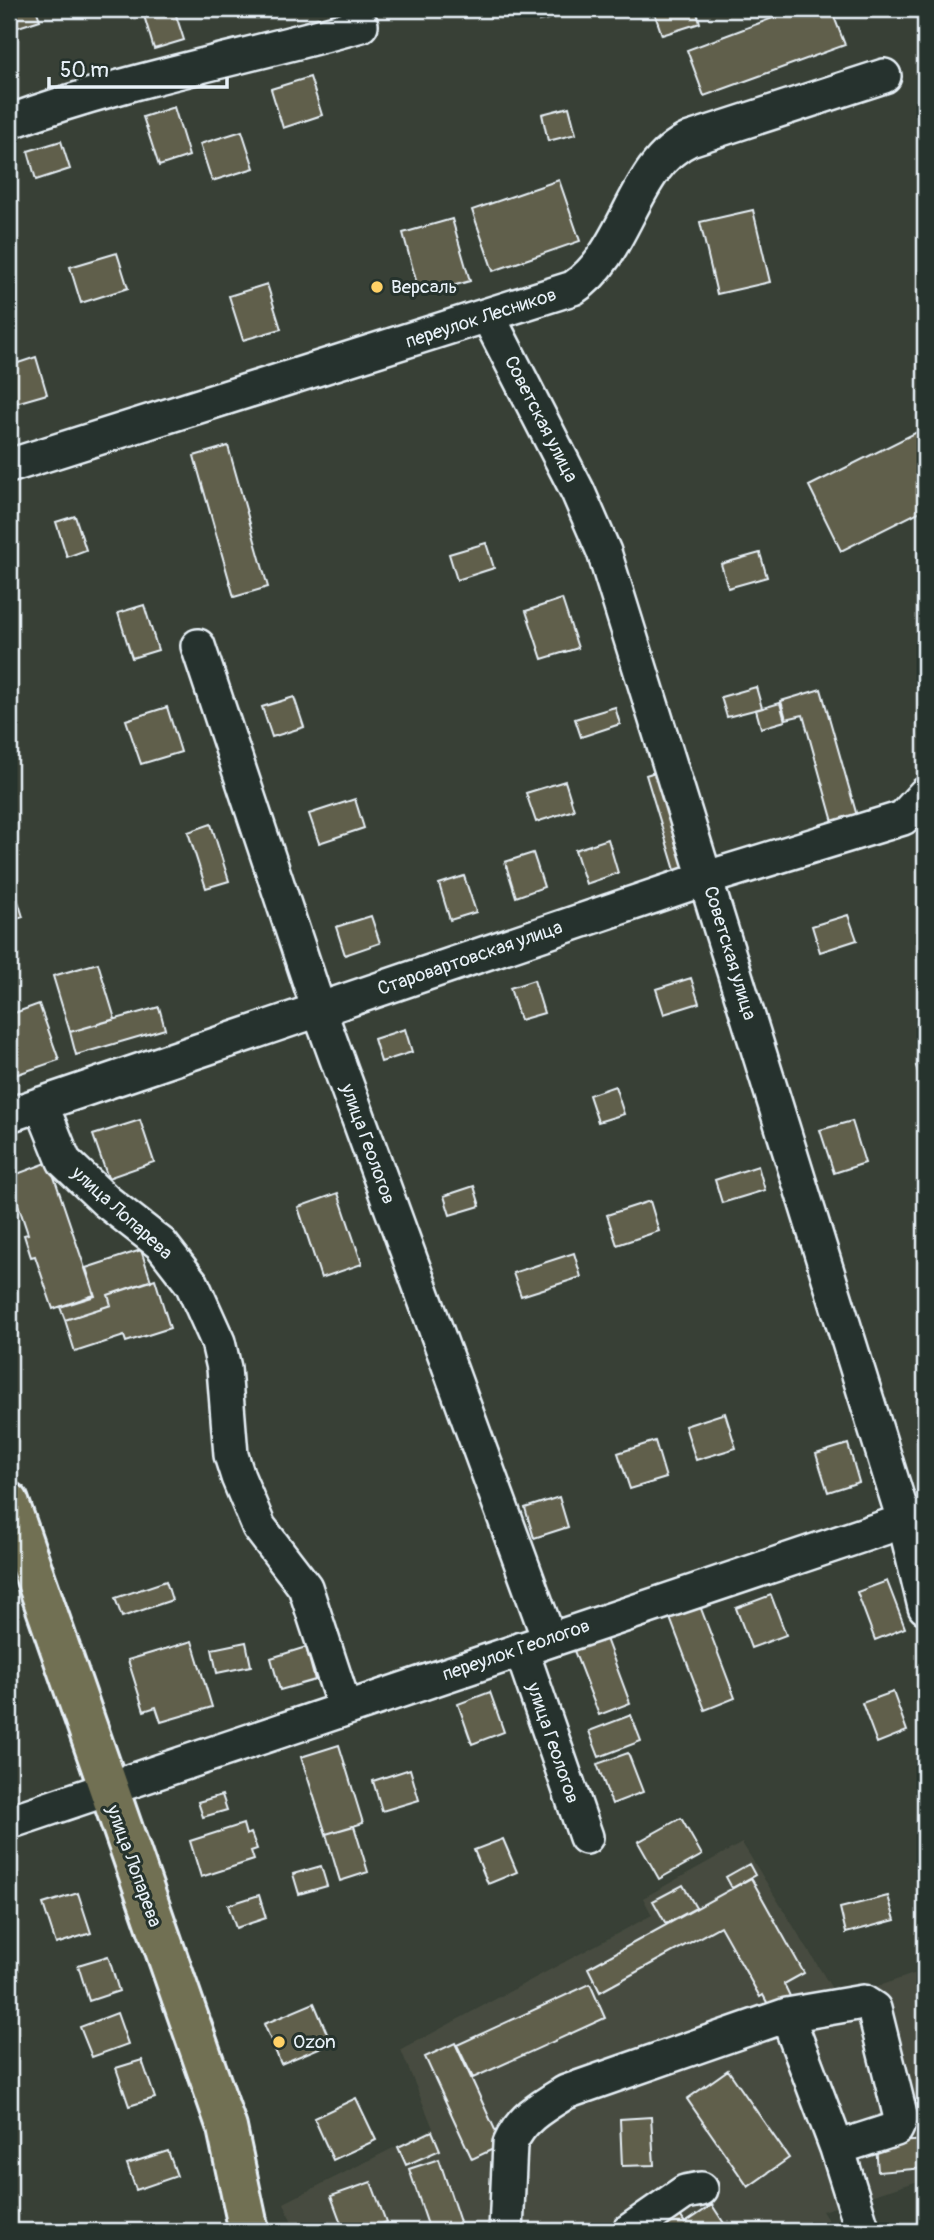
<svg xmlns="http://www.w3.org/2000/svg" width="934" height="2240" font-family="Pangolin,sans-serif">
<rect width="100%" height="100%" fill="#384036"/>
<filter id="ink" filterUnits="userSpaceOnUse"><feTurbulence type="fractalNoise" baseFrequency=".0143" numOctaves="2"/><feDisplacementMap in="SourceGraphic" scale="14" xChannelSelector="R" yChannelSelector="G"/><feConvolveMatrix kernelMatrix="1 2 1 2 8 2 1 2 1" color-interpolation-filters="sRGB"/></filter>
<g filter="url(#ink)">
<path fill="#474c40" d="M742,1843L839,2000L925,1970V2179L822,2211L835,2231H295L284,2203L433,2128L401,2050L652,1915L643,1898Z"/>
<path fill="#615e4b" stroke="#e8f1f8" stroke-width="2" d="M9,9H36L40,20L9,30Z
M142,9H174L184,40L154,49Z
M537,9H576L577,13L539,21Z
M653,9H696L700,23L662,35Z
M797,9H831L845,45L704,96L687,50Z
M310,77L322,115L283,128L271,89Z
M174,107L189,156L159,166L143,117Z
M569,107L576,134L548,141L542,114Z
M242,131L254,168L212,181L200,144Z
M61,141L70,169L36,180L28,151Z
M559,180L580,241L493,271L472,210Z
M753,210L770,282L717,294L700,222Z
M452,219L470,281L420,295L403,233Z
M117,253L128,288L81,303L70,267Z
M267,284L281,329L243,340L229,296Z
M36,357L47,394L9,405V366Z
M925,428V509L841,551L809,486Z
M228,446L268,587L234,597L194,456Z
M75,516L86,550L67,557L56,522Z
M486,543L494,568L457,580L449,554Z
M760,553L767,577L728,588L721,564Z
M562,599L578,648L542,659L526,611Z
M144,605L158,650L132,658L118,613Z
M756,687L762,708L727,717L721,697Z
M821,689L859,823L835,829L803,715L786,719L781,701Z
M294,697L304,727L272,737L262,707Z
M780,703L785,721L761,728L756,710Z
M167,707L181,752L141,764L126,720Z
M615,707L620,724L581,737L575,719Z
M667,768L700,874L678,880L646,775Z
M565,781L574,810L536,822L526,793Z
M355,799L364,828L319,843L309,814Z
M211,824L229,881L206,888L188,832Z
M608,839L618,873L586,884L575,850Z
M533,853L544,887L516,897L505,862Z
M9,872L23,917L9,921Z
M464,876L476,912L450,920L439,884Z
M848,915L857,940L820,952L812,926Z
M371,916L380,943L345,955L336,927Z
M98,963L115,1019L70,1032L53,976Z
M691,978L699,1003L664,1014L656,989Z
M534,980L544,1013L520,1020L510,988Z
M39,1004L59,1060L9,1077V1015Z
M159,1007L165,1029L76,1055L70,1032Z
M405,1029L412,1052L381,1062L374,1039Z
M925,1063V1095L916,1066Z
M615,1086L624,1114L598,1122L589,1095Z
M140,1120L154,1162L108,1178L93,1135Z
M852,1121L865,1163L834,1173L820,1130Z
M49,1162L94,1295L53,1309L35,1256L31,1257L24,1235L28,1234L9,1177Z
M758,1166L765,1190L722,1203L715,1180Z
M474,1186L480,1206L450,1215L444,1196Z
M338,1193L362,1264L321,1278L298,1207Z
M650,1201L659,1231L617,1245L607,1215Z
M141,1250L151,1281L108,1295L111,1305L65,1320L60,1307L95,1296L86,1268Z
M574,1253L581,1277L521,1296L513,1273Z
M155,1279L170,1328L126,1342L124,1336L75,1352L65,1320L111,1305L108,1295Z
M725,1413L736,1448L696,1460L685,1426Z
M655,1441L666,1478L630,1489L618,1453Z
M848,1444L859,1482L828,1492L816,1454Z
M559,1497L568,1527L534,1538L525,1508Z
M166,1581L172,1600L122,1617L115,1598Z
M887,1581L905,1628L875,1640L857,1592Z
M771,1595L786,1635L751,1648L736,1608Z
M700,1606L735,1698L705,1710L670,1618Z
M605,1636L630,1703L599,1715L573,1648Z
M192,1641L212,1707L161,1722L156,1707L144,1711L128,1660Z
M246,1642L251,1666L217,1673L212,1649Z
M306,1647L315,1680L280,1690L271,1658Z
M490,1692L504,1732L472,1744L458,1704Z
M893,1692L907,1731L877,1743L862,1703Z
M631,1715L641,1741L599,1757L589,1731Z
M339,1745L363,1823L326,1834L301,1757Z
M628,1753L643,1792L612,1804L597,1764Z
M410,1769L419,1800L382,1811L373,1781Z
M222,1795L227,1810L203,1817L198,1802Z
M681,1818L702,1855L659,1879L638,1842Z
M243,1824L246,1835L251,1833L257,1849L251,1851L254,1860L201,1877L190,1841Z
M354,1826L368,1872L340,1881L326,1834Z
M503,1839L517,1872L488,1884L474,1850Z
M749,1864L755,1875L732,1888L726,1877Z
M321,1866L327,1886L299,1894L293,1874Z
M751,1878L804,1973L784,1984L790,1996L770,2008L763,1995L760,1997L720,1926L600,1992L588,1968Z
M683,1885L696,1908L666,1924L653,1901Z
M78,1893L91,1933L56,1944L43,1904Z
M259,1895L266,1918L236,1928L228,1905Z
M888,1896L895,1920L846,1933L840,1908Z
M108,1956L119,1991L89,2001L78,1965Z
M925,1970V2045H924L918,1971Z
M590,1984L605,2018L473,2078L457,2045Z
M314,2003L331,2043L281,2064L264,2024Z
M117,2013L128,2044L92,2057L80,2027Z
M455,2043L502,2145L472,2159L425,2057Z
M142,2060L155,2098L129,2106L116,2068Z
M728,2070L789,2158L748,2187L687,2099Z
M356,2098L376,2140L333,2160L314,2118Z
M651,2117L654,2165L622,2166L620,2119Z
M432,2131L440,2150L406,2165L398,2147Z
M925,2140V2168L878,2172L876,2144Z
M168,2151L177,2176L136,2190L127,2164Z
M439,2159L463,2231H430L409,2169Z
M371,2182L386,2222L361,2231H344L331,2196Z
M712,2205L729,2231H654L679,2214L685,2223Z"/>
<g fill="none" stroke-linecap="round" stroke-linejoin="round">
<defs>
<path id="minor" d="M9,122C123,80 244,58 361,25
M488,316L578,492L604,552L904,1520L925,1607
M9,466L573,288C628,252 632,165 690,139L884,76
M198,646L319,1010L549,1639
M41,1104L64,1161L106,1201L161,1244L192,1284L218,1342L224,1368L231,1455L238,1477L259,1527L305,1587L345,1709
M9,1115L707,878L903,818L925,794
M521,1649L586,1837
M9,1822L925,1514
M787,2015L837,2148L863,2231
M506,2231L510,2144C521,2118 543,2106 566,2092L787,2015L863,2002L874,2009L901,2118L896,2129L837,2148
M629,2231L685,2192L701,2189"/>
<path id="major" d="M9,1502L227,2128L249,2231"/>
</defs>
<use href="#minor" stroke="#e8f1f8" stroke-width="38"/>
<use href="#major" stroke="#e8f1f8" stroke-width="44"/>
<use href="#minor" stroke="#26332d" stroke-width="33"/>
<use href="#major" stroke="#716f52" stroke-width="38"/>
</g>
</g>
<g fill="#ffd166" stroke="#26332d" stroke-width="2.5">
<circle cx="377" cy="287" r="7"/>
<circle cx="279" cy="2042" r="7"/>
</g>
<g text-anchor="middle" dominant-baseline="central" stroke-width="6" stroke-linejoin="round" paint-order="stroke">
<g font-size="19" fill="#e8f1f8" stroke="#26332d" text-anchor="start">
<text x="391" y="287">Версаль</text>
<text x="293" y="2042">Ozon</text>
</g>
<g font-size="19" fill="#e8f1f8" stroke="#26332d">
<text transform="translate(481 318) rotate(-18)">переулок Лесников</text>
<text transform="translate(541 419) rotate(63)">Советская улица</text>
<text transform="translate(730 953) rotate(73)">Советская улица</text>
<text transform="translate(470 958) rotate(-19)">Старовартовская улица</text>
<text transform="translate(368 1144) rotate(70)">улица Геологов</text>
<text transform="translate(122 1213) rotate(42)">улица Лопарева</text>
<text transform="translate(516 1650) rotate(-19)">переулок Геологов</text>
<text transform="translate(553 1743) rotate(71)">улица Геологов</text>
<text transform="translate(134 1866) rotate(70)">улица Лопарева</text>
</g>
</g>
<rect width="934" height="2240" fill="none" stroke="#26332d" stroke-width="35"/>
<rect x="18" y="18" width="899" height="2205" fill="none" stroke="#e8f1f8" stroke-width="2.5" filter="url(#ink)"/>
<path d="M49 77v10h178v-10" fill="none" stroke="#e8f1f8" stroke-width="3.5"/>
<text x="60" y="77" font-size="21" fill="#e8f1f8" stroke="#26332d" stroke-width="5" paint-order="stroke">50 m</text>
</svg>
